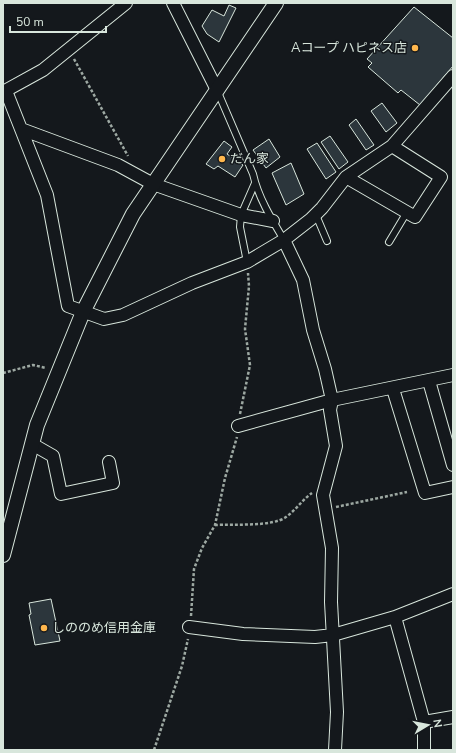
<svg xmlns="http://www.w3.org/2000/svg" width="456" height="753" font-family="'Nunito Sans','Noto Sans JP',sans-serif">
<rect width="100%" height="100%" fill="#14181c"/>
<path fill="#2c363c" stroke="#d8e6dc" d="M229,5L236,8L219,42L207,34L202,26L212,10L224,16Z
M414,7L453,38V66L420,105L401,90L398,93L368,67L372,63L367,59Z
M382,103L397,123L386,132L371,111Z
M356,119L374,145L366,150L349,125Z
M330,136L348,162L339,169L321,142Z
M269,139L280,157L266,168L253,150Z
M224,141L232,147L227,154L243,165L235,177L218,166L214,169L206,164Z
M317,143L336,172L326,179L307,149Z
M291,163L304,194L286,205L272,173Z
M51,599L60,641L35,645L29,615L31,614L29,603Z"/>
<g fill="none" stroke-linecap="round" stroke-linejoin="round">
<defs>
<path id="service" d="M217,90L253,174C258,197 272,220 284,240
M316,215L327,241
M389,242L407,212
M247,262L240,227L241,215L255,183"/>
<path id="minor" d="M173,3L217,90
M6,91L47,195L68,306L104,319L123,315L192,283L247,262L284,240L311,219L322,208L346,177L392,146L453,76
M3,92L43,70L126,3
M21,129L118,165L153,184L241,215L273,221
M346,177L415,217L441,177L392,146
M284,240L303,280L313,330L325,369L332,400L330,410L336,446L323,495L332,548L331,602L337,712L335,750
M429,381L453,465
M393,389L425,493L453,487
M238,426L332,400L453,375
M32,444L53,456L61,494L113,483L109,462
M189,627L243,634L315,637L333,635L395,617
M424,722L395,617L453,594
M424,750V722L453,717"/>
<path id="tertiary" d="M3,555L37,425L83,312L133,214L276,3"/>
</defs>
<use href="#service" stroke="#d8e6dc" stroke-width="8"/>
<use href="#minor" stroke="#d8e6dc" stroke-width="14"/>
<use href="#tertiary" stroke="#d8e6dc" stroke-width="16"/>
<path stroke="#9da8a2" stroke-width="2.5" stroke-dasharray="3 2" stroke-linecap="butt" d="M74,59L128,156
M3,373L33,365L46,368
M240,414L250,365L245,329L249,286L248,273
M336,507L407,492
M215,525C234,524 272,527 286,517C296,510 302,500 312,493
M191,616L194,569L202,548L215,525L225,478L237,437
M154,750L182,666L188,639"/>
<use href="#service" stroke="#14181c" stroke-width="6"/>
<use href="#minor" stroke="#14181c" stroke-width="12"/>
<use href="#tertiary" stroke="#14181c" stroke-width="14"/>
</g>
<g fill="#ffb74d" stroke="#14181c" stroke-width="1.5">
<circle cx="415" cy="48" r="4"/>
<circle cx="222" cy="159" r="4"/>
<circle cx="44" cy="628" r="4"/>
</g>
<g text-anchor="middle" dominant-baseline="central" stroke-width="3" stroke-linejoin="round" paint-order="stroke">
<g font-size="13" fill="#d8e6dc" stroke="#14181c" text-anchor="start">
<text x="407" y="48" text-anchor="end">Aコープ ハピネス店</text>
<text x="230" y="159">だん家</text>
<text x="52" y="628">しののめ信用金庫</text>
</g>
</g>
<rect width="456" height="753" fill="none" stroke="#d8e6dc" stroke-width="8"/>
<g transform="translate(428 725) rotate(80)" stroke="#14181c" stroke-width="3" paint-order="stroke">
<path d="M0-3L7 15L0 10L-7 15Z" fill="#d8e6dc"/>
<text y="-6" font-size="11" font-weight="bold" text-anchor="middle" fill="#d8e6dc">N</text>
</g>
<path d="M10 26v6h96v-6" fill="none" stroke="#d8e6dc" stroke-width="2"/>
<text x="16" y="26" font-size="12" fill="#d8e6dc" stroke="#14181c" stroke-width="3" paint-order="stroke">50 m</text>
</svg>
